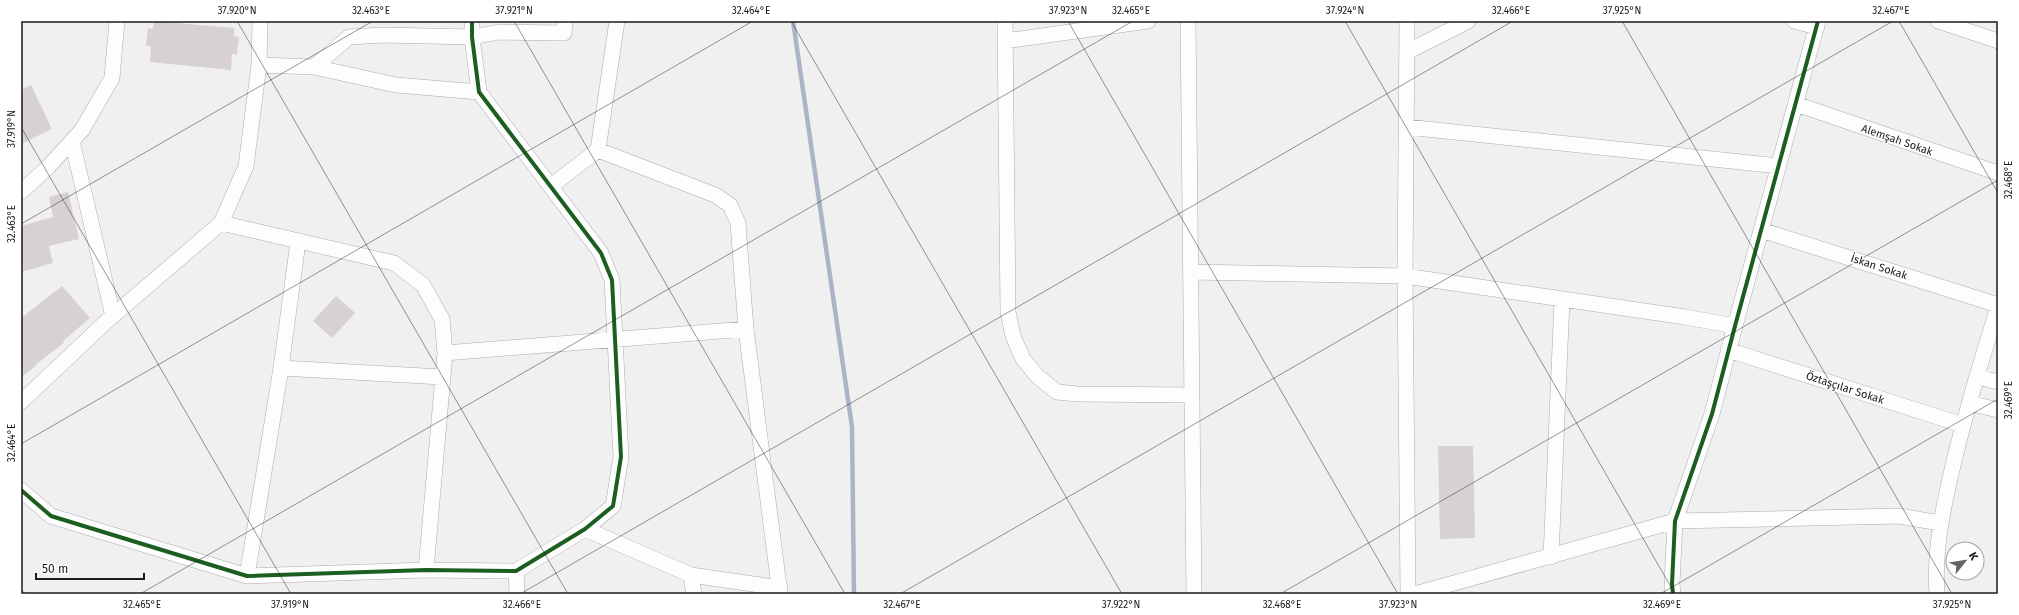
<svg xmlns="http://www.w3.org/2000/svg" width="2019" height="615" font-family="'Fira Sans',sans-serif">
<rect width="100%" height="100%" fill="#f1f0f1"/>
<g fill="none" stroke-linecap="round" stroke-linejoin="round">
<path stroke="#aab4c6" stroke-width="4.5" d="M793,21L852,427L854,594
M21,593L24,594"/>
</g>
<path fill="#d8d1d1" d="M154,21L234,28V36L239,37L237,55L232,54L231,70L150,62L151,46H146L148,28L153,29Z
M31,85L52,129L21,144V90Z
M68,192L79,239L49,246L53,263L21,272V226L53,217L49,197Z
M62,286L90,318L63,341L64,343L35,365L36,366L21,377V318Z
M336,296L355,313L332,338L313,321Z
M1438,446H1473L1475,538L1440,539Z"/>
<g fill="none" stroke-linecap="round" stroke-linejoin="round">
<defs>
<path id="minor" d="M1005,21L1008,312L1013,336L1023,359L1038,377L1057,392L1077,394L1192,395
M1188,21L1194,594
M1407,21L1405,276L1408,594
M1794,21L1817,27
M1938,21L1998,41
M1005,41L1148,21
M1407,52L1468,21
M259,65L314,67L396,85L479,92
M314,67L349,37L383,35L472,37L499,32L564,33L565,21
M1796,104L1998,173
M1407,127L1779,166
M72,141L113,316
M598,150L715,195L730,205L738,223L746,329L780,594
M551,186L598,150L617,21
M21,192L48,167L82,130L112,78L117,21
M221,223L394,263L423,285L442,319L445,353L426,570
M1761,230L1998,305
M1191,272L1405,276L1685,317L1735,326
M1728,350L1963,425
M445,353L746,329
M281,368L442,377
M1977,377L1998,382
M21,402L108,320L221,223L246,166L259,65L260,21
M1969,403L1998,410
M21,490L51,516L247,576L426,570L516,571L585,529L613,506L621,457L612,280L601,253L479,92L472,37V21
M585,529L691,575L780,588
M1551,557L1562,300
M516,571L517,594
M691,575L694,594
M247,576L281,368L298,242
M1415,594L1675,521L1899,516L1940,523
M1673,594L1672,584L1675,521L1712,414L1735,326L1818,21
M1937,594C1934,553 1942,513 1951,474C1964,417 1981,362 1998,307"/>
</defs>
<use href="#minor" stroke="#acacac" stroke-width="16"/>
<use href="#minor" stroke="#fdfdfd" stroke-width="15"/>
<defs>
<path id="cycleway" d="M21,490L51,516L247,576L426,570L516,571L585,529L613,506L621,457L612,280L601,253L479,92L472,37V21
M1673,594L1672,584L1675,521L1712,414L1735,326L1818,21"/>
</defs>
<use href="#cycleway" stroke="#fff" stroke-width="6"/>
<use href="#cycleway" stroke="#1b5e20" stroke-width="4"/>
</g>
<path fill="none" stroke="#1b1a1b" stroke-width="1" stroke-opacity="0.45" d="M237,21L568,594M514,21L845,594M791,21L1122,594M1068,21L1398,594M1345,21L1675,594M1622,21L1952,594M1899,21L1998,193M21,127L291,594M21,224L373,21M21,444L753,21M140,594L1133,21M520,594L1513,21M900,594L1893,21M1280,594L1998,180M1660,594L1998,399"/>
<g text-anchor="middle" dominant-baseline="central" stroke-width="3" stroke-linejoin="round" paint-order="stroke">
<g font-size="11" fill="#1b1a1b" stroke="#fff">
<text transform="translate(1897 140) rotate(19)">Alemşah Sokak</text>
<text transform="translate(1879 267) rotate(18)">İskan Sokak</text>
<text transform="translate(1845 388) rotate(18)">Öztaşçılar Sokak</text>
</g>
</g>
<rect width="2019" height="615" fill="none" stroke="#ffffff" stroke-width="44"/>
<g transform="translate(1965 561) rotate(60)"><circle r="19" fill="#ffffff" stroke="#a4a3a4"/>
<path d="M0-3L7 15L0 10L-7 15Z" fill="#666566"/>
<text y="-6" font-size="11" font-weight="bold" text-anchor="middle" fill="#1b1a1b">K</text>
</g>
<path d="M36 573v6h108v-6" fill="none" stroke="#1b1a1b" stroke-width="2"/>
<text x="42" y="573" font-size="12" fill="#1b1a1b" stroke="#ffffff" stroke-width="3" paint-order="stroke">50 m</text>
<rect x="22" y="22" width="1975" height="571" fill="none" stroke="#1b1a1b" stroke-width="1.5"/>
<g font-size="10" text-anchor="middle" fill="#1b1a1b">
<text x="237" y="14">37.920°N</text>
<text x="371" y="14">32.463°E</text>
<text x="514" y="14">37.921°N</text>
<text x="751" y="14">32.464°E</text>
<text x="1068" y="14">37.923°N</text>
<text x="1131" y="14">32.465°E</text>
<text x="1345" y="14">37.924°N</text>
<text x="1511" y="14">32.466°E</text>
<text x="1622" y="14">37.925°N</text>
<text x="1891" y="14">32.467°E</text>
<text transform="translate(11 129) rotate(-90)" y="4">37.919°N</text>
<text transform="translate(2008 180) rotate(-90)" y="4">32.468°E</text>
<text transform="translate(11 224) rotate(-90)" y="4">32.463°E</text>
<text transform="translate(2008 400) rotate(-90)" y="4">32.469°E</text>
<text transform="translate(11 443) rotate(-90)" y="4">32.464°E</text>
<text x="142" y="608">32.465°E</text>
<text x="290" y="608">37.919°N</text>
<text x="522" y="608">32.466°E</text>
<text x="902" y="608">32.467°E</text>
<text x="1121" y="608">37.922°N</text>
<text x="1282" y="608">32.468°E</text>
<text x="1398" y="608">37.923°N</text>
<text x="1662" y="608">32.469°E</text>
<text x="1952" y="608">37.925°N</text>
</g>
</svg>
